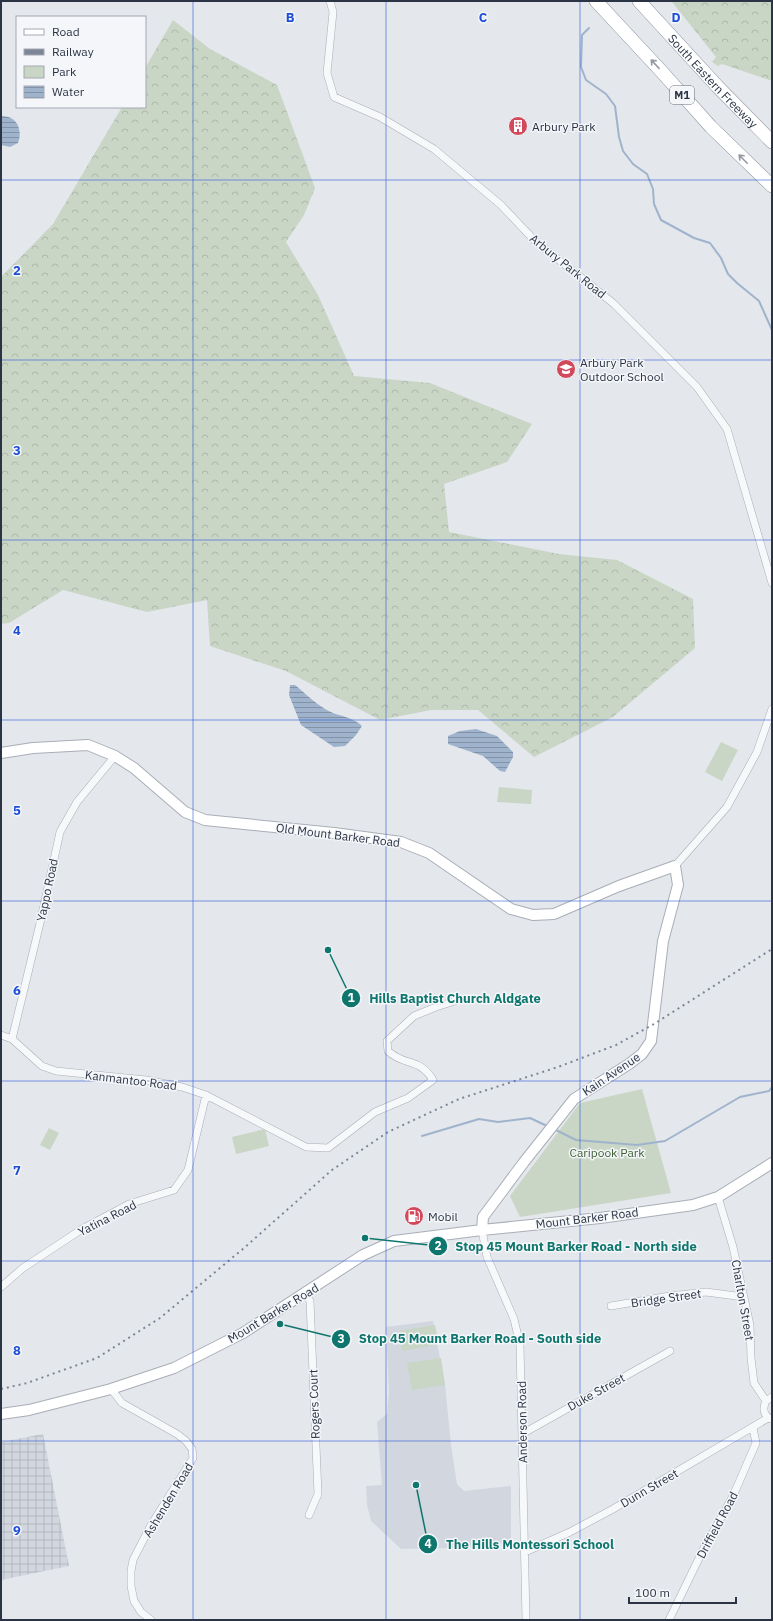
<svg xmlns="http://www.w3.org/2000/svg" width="773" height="1621" font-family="'IBM Plex Sans',sans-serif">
<defs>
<pattern id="industrial-grid" width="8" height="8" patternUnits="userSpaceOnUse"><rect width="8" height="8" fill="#d2d6de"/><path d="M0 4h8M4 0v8" fill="none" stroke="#b4b8c0"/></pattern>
<pattern id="forest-crowns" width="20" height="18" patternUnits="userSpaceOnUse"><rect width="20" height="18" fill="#c9d6c5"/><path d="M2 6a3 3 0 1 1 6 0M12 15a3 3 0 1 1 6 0" fill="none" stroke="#adb8ab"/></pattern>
<pattern id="water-rules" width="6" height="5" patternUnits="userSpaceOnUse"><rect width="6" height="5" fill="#9fb4cc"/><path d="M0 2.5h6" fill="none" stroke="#8293a7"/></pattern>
</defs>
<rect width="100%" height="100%" fill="#e4e7ec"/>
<path fill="#d2d6de" d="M433,1321L445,1385L451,1445L457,1484L464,1491L511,1486V1543L453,1548L401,1549L371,1521L367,1505L366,1486L382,1485L377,1422L387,1414L389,1392L386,1327Z"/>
<path fill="url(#industrial-grid)" d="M43,1434L69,1566L1,1580V1442Z"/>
<path fill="#c9d6c5" d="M721,742L738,750L722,781L705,772Z
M499,787L532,790L531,804L497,802Z
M642,1089L671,1193L520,1217L510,1196L580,1103Z
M49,1128L59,1133L50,1150L40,1145Z
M265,1129L269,1146L236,1154L232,1137Z
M435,1325L439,1344L402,1351L399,1331Z
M441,1358L445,1385L412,1390L407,1363Z"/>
<path fill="url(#forest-crowns)" d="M667,1H772V81L722,64L718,66L712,62L716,57L672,2Z
M173,20L210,49L277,85L315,188L304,215L286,242L318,295L354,376L430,383L532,424L507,462L444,484L449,532L559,554L617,560L693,599L695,648L613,717L534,757L478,710H431L380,720L286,671L210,646L207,600L147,612L63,590L9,623L1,624V277L53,224L122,107H145V68Z"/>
<path fill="url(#water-rules)" d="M1,116C17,115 23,130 18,143L10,147L1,145Z
M290,685H295C307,695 319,707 333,713C344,717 354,718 362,726L356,735L345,746L334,747L301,725L289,695Z
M476,729L497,736L513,752V757L505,772L500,771L483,756L448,744V736L460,731Z"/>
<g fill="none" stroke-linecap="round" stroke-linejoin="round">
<path stroke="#9fb4cc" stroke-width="2" d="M589,28L582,35L581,67L586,80L606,94L615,106L619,137L623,151L633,164L647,174L653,189L654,204L661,220L694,238L710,243L721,258L728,274L737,283L759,301L772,330
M556,1130L576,1140L637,1145L665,1141L740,1097L769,1091L772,1087
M422,1136L479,1119L498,1122L530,1118L545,1125"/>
<defs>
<path id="street" d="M330,1L333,12L327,73L334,97L380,117L434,149L501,205L535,241L613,303L697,387L727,429L772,583
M675,866L727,807L757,752L772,709
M1,1035L12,1039L42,1066L56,1071L146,1080L182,1087L206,1095L306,1147L328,1148L375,1112L408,1098L433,1080C419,1057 405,1067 388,1051L387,1041L414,1016L436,1007L458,1000
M12,1039L41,919L60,832L77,802L115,756
M718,1197L733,1247L750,1325L751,1358L754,1383L766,1401
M482,1230L487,1257L514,1319L520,1345L526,1620
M1,1287L23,1268L82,1229L129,1204L174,1190L188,1170L206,1095
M305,1293L310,1301L318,1494L309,1515
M611,1306L670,1296L706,1292L744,1297
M111,1389L122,1403L177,1434L186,1441L192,1449L193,1458L151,1525L133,1560L131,1571V1586L134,1601L141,1612L151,1620
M771,1419C764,1416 762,1409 766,1401L772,1397
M522,1434L670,1351
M525,1552L570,1532L613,1509L768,1418
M669,1620L703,1550L733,1496L756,1443L753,1428"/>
<path id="secondary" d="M1,753L33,748L88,745L115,756L134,768L185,812L205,820L334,833L401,842L429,853L511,909L533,915L554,914L619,886L675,866L678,885L663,941L651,1041L642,1054L629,1064L574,1099L524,1162L483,1217L482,1230
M1,1414L29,1410L111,1389L174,1368L243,1333L363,1255L394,1241L482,1230L600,1218L693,1205L718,1197L772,1163"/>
<g id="highway">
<path d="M596,1L662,72L711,127L772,186"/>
<path id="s1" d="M639,1L717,86L772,142"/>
</g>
</defs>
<use href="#street" stroke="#a9aeb7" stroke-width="8"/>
<use href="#secondary" stroke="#a9aeb7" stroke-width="12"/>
<use href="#highway" stroke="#8b94a3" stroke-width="14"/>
<use href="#street" stroke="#f7f8fa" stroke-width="7"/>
<use href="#secondary" stroke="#fff" stroke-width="10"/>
<use href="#highway" stroke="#fff" stroke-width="13"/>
<path stroke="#7d8696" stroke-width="2" stroke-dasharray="2 4" stroke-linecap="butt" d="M1,1389L27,1383L97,1358L160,1318L244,1248L332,1170L388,1132L459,1099L558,1067L616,1045L654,1024L772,949"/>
</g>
<defs><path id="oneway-shaft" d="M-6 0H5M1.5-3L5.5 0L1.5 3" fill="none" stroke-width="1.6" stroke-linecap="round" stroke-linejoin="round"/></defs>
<g stroke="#959aa2">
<use href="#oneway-shaft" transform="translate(655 64) rotate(-133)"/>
<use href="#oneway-shaft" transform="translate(743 159) rotate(-135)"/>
</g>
<path fill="none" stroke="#1d4ed8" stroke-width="1" stroke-opacity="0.55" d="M193,1V1620M386,1V1620M580,1V1620M1,180H772M1,360H772M1,540H772M1,720H772M1,901H772M1,1081H772M1,1261H772M1,1441H772"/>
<defs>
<symbol id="building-disc" viewBox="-11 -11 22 22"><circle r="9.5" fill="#d1495b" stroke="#f4f6f9"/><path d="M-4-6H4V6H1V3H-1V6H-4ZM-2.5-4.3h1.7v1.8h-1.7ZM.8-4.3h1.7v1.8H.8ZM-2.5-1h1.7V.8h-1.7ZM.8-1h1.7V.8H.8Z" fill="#fff"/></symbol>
<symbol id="school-disc" viewBox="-11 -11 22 22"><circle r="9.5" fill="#d1495b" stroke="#f4f6f9"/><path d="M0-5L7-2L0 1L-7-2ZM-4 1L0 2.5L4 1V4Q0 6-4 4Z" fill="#fff"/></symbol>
<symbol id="fuel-disc" viewBox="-11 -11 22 22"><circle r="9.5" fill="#d1495b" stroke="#f4f6f9"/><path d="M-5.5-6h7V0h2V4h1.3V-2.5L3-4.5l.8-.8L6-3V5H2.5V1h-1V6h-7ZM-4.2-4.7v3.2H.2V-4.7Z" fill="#fff"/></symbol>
</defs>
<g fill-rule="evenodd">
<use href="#building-disc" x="507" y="115" width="22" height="22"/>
<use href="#school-disc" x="555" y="358" width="22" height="22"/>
<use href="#fuel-disc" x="403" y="1205" width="22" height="22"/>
</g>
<g text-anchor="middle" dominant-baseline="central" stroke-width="3" stroke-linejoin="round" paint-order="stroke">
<rect fill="#f4f6f9" stroke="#676e7b" stroke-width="1" x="670" y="86" width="24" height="18" rx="3"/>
<g font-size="11" font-weight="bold" fill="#2b3445">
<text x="682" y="95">M1</text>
</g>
<g font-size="12" fill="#2b3445" stroke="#f4f6f9">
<text stroke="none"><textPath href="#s1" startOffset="109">South Eastern Freeway</textPath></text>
<text transform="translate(568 266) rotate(39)">Arbury Park Road</text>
<text transform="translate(338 835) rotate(7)">Old Mount Barker Road</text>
<text transform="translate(47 890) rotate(-78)">Yappo Road</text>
<text transform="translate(611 1074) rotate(-34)">Kain Avenue</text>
<text transform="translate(131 1080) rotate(7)">Kanmantoo Road</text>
<text transform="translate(107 1218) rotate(-27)">Yatina Road</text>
<text transform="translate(587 1218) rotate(-7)">Mount Barker Road</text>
<text transform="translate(666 1298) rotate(-8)">Bridge Street</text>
<text transform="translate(743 1300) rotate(80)">Charlton Street</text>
<text transform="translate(273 1313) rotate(-31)">Mount Barker Road</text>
<text transform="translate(596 1392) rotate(-29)">Duke Street</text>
<text transform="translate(314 1404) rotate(-92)">Rogers Court</text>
<text transform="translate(522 1422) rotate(-91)">Anderson Road</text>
<text transform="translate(649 1488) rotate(-30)">Dunn Street</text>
<text transform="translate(168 1500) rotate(-59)">Ashenden Road</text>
<text transform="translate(717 1525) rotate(-62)">Driffield Road</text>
</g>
<g font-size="12" fill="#2b3445" stroke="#f4f6f9" text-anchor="start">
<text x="532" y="126">Arbury Park</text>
<text x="580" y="362">Arbury Park<tspan x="580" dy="14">Outdoor School</tspan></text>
<text x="428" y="1216">Mobil</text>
</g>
<g font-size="12" fill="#3f6138" stroke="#f4f6f9">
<text x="607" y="1152">Caripook Park</text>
</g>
</g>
<g font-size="13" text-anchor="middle" font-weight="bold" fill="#1d4ed8" stroke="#f4f6f9" stroke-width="3" stroke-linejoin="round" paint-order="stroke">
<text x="290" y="22">B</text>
<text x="483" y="22">C</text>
<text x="676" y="22">D</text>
<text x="17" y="275">2</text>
<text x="17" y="455">3</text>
<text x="17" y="635">4</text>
<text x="17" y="815">5</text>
<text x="17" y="995">6</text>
<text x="17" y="1175">7</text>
<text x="17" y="1355">8</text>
<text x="17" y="1535">9</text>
</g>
<path fill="none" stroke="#0f766e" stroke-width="1.5" d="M328 950L351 998M365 1238L438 1246M280 1324L341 1339M416 1485L428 1544"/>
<g fill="#0f766e" stroke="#f4f6f9" stroke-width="1.5">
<circle cx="328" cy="950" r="4"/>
<circle cx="365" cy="1238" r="4"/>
<circle cx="280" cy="1324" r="4"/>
<circle cx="416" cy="1485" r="4"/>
<circle cx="351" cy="998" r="10"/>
<circle cx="438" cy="1246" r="10"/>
<circle cx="341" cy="1339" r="10"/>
<circle cx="428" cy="1544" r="10"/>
</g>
<g font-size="12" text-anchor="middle" font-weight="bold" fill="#fff">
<text x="351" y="1002">1</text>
<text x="438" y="1250">2</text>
<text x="341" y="1343">3</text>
<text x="428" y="1548">4</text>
</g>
<g font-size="13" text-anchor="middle" font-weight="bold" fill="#0f766e" stroke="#f4f6f9" stroke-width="3" stroke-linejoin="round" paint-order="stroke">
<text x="455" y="1003">Hills Baptist Church Aldgate</text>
<text x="576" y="1251">Stop 45 Mount Barker Road - North side</text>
<text x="480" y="1343">Stop 45 Mount Barker Road - South side</text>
<text x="530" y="1549">The Hills Montessori School</text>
</g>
<rect width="773" height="1621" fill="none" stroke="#2b3445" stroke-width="4"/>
<rect x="16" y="16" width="130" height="92" fill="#f4f6f9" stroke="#a4a8b1"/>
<rect x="24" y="29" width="20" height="6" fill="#ffffff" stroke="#a4a8b1"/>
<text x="52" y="36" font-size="12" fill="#2b3445">Road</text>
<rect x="24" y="49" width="20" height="6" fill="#7d8696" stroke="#a4a8b1"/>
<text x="52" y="56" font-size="12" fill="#2b3445">Railway</text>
<rect x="24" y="66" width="20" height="12" fill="#c9d6c5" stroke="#a4a8b1"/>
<text x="52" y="76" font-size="12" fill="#2b3445">Park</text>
<rect x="24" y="86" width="20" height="12" fill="url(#water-rules)" stroke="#a4a8b1"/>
<text x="52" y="96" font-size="12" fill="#2b3445">Water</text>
<path d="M629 1597v6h107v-6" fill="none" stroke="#2b3445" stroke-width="2"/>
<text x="635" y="1597" font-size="12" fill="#2b3445" stroke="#f4f6f9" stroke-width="3" paint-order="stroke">100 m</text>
</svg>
